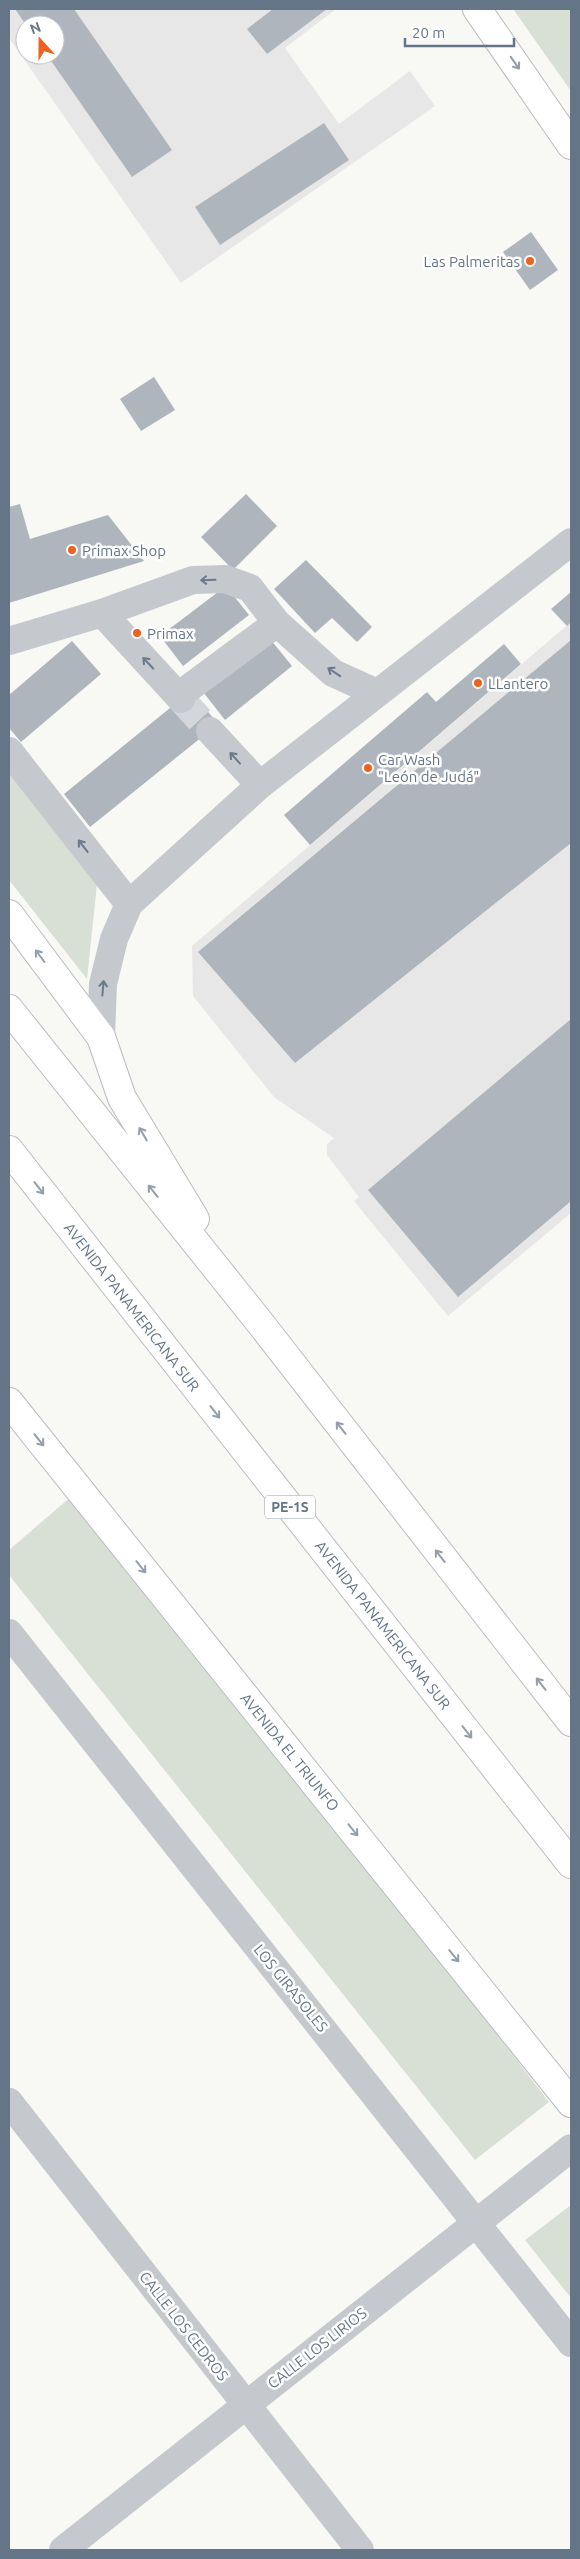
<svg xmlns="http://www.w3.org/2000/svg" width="580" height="2559" font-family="Ubuntu,sans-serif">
<rect width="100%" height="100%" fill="#f8f8f5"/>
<path fill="#e6e7e6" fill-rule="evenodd" d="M9,9H336L285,48L339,124L410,71L435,106L181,283L9,38ZM25,25H55V55H25Z
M571,622V1213L448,1316L354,1201L359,1197L327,1155V1144L334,1138L274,1097L193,996L192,946Z"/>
<path fill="#d8e0d6" d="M513,9H571V92V91Z
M9,772L97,884L87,979L9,880Z
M73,1495L315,1797L549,2102L475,2160L9,1575V1550Z
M571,2205V2298L525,2240Z"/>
<path fill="#aeb5bc" d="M15,9H74L172,150L132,177L47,55H55V25H26Z
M273,9H327L267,54L247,29Z
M324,123L349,160L220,245L195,207Z
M531,232L558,270L530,290L503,252Z
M154,377L175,410L141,431L120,399Z
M246,494L277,526L233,570L201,537Z
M20,504L30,539L108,515L144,561L9,603V507Z
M306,560L372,627L357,642L332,618L315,633L274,589Z
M226,586L249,615L183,666L160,636Z
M571,592V622L567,626L551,609Z
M266,634L292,666L225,720L200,688Z
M571,640V843L295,1063L198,952Z
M72,641L101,674L21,742L9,728V695Z
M504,644L521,664L310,845L284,815L427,692L436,702Z
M191,691L218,724L90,827L64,794Z
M571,1019V1201L458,1297L368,1190Z"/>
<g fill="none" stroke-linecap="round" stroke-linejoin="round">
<path stroke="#d3d7da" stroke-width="28" stroke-dasharray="28 14" stroke-linecap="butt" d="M181,699L210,731"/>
<defs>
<path id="major" d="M477,9L571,145
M9,914L101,1037
M9,1402L571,2103"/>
<path id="highway" d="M9,1009L261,1324L571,1722
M101,1037L122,1098L195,1219
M9,1150L571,1864"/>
</defs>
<use href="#major" stroke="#b8bcc0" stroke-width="30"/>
<use href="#highway" stroke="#b9bcc0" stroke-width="30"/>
<path stroke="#c5c8cd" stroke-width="28" d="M102,613L193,580L225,579L250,588L277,623L333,673L377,693
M9,641L102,613L181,699
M178,696L277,623
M210,731L260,785
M9,751L129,904L114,939L103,984L101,1037
M129,904L260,785L571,542
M9,1633L571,2343
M9,2102L360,2550
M63,2550L571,2148"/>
<use href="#major" stroke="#fff" stroke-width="28"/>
<use href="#highway" stroke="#fff" stroke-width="28"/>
</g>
<defs><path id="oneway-shaft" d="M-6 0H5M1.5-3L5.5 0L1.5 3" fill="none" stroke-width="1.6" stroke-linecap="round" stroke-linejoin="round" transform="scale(1.25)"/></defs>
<g stroke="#939eac">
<use href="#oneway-shaft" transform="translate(515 63) rotate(55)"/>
<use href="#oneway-shaft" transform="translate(40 956) rotate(-127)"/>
<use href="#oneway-shaft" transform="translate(143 1134) rotate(-120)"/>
<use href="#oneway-shaft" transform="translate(39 1188) rotate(52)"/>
<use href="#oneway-shaft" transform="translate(153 1191) rotate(-129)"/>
<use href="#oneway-shaft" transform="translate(215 1412) rotate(52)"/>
<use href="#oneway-shaft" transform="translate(341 1428) rotate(-128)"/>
<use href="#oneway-shaft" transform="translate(39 1440) rotate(51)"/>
<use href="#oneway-shaft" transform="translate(440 1556) rotate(-128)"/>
<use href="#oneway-shaft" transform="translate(141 1567) rotate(51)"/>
<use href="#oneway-shaft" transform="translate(541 1684) rotate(-128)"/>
<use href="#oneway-shaft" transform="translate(467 1732) rotate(52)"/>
<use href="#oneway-shaft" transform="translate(353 1830) rotate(51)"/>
<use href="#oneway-shaft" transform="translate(454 1956) rotate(51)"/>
</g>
<g stroke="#6a798b">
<use href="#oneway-shaft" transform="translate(208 580) rotate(178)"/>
<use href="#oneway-shaft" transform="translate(148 663) rotate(-133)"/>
<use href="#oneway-shaft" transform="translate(334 672) rotate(-146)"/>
<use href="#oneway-shaft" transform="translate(235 758) rotate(-132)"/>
<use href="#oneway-shaft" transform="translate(83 846) rotate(-128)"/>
<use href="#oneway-shaft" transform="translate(103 988) rotate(-85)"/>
</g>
<g fill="#ef611e" stroke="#fff" stroke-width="2">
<circle cx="530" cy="261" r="5"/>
<circle cx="72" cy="550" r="5"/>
<circle cx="137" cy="633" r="5"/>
<circle cx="478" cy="683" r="5"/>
<circle cx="368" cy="768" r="5"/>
</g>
<g text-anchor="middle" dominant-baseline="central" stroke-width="5" stroke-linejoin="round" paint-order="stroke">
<rect fill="#fff" stroke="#939eac" stroke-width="1" x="265" y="1495.5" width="50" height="23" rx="4"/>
<g font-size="14" font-weight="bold" fill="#657588">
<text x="290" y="1507">PE-1S</text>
</g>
<g font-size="15" fill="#657588" stroke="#fff" text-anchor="start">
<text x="520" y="261" text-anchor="end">Las Palmeritas</text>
<text x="82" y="550">Primax Shop</text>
<text x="147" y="633">Primax</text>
<text x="488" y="683">LLantero</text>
<text x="378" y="759">Car Wash<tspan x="378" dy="17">"León de Judá"</tspan></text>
</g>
<g font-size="15" fill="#657588" stroke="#fff">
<text transform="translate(132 1307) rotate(52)">AVENIDA PANAMERICANA SUR</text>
<text transform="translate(383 1625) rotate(52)">AVENIDA PANAMERICANA SUR</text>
<text transform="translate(290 1752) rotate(51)">AVENIDA EL TRIUNFO</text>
<text transform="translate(291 1988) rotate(51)">LOS GIRASOLES</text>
<text transform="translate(184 2326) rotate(52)">CALLE LOS CEDROS</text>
<text transform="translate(317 2348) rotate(-38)">CALLE LOS LIRIOS</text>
</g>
</g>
<rect width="580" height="2559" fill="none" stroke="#657588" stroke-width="20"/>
<g transform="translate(40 40) rotate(339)"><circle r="24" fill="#ffffff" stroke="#c1c8cf"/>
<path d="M0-4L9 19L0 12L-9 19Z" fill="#ef611e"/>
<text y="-8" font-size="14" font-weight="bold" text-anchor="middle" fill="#657588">N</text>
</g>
<path d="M405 38v8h109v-8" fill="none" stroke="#657588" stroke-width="2.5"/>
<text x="412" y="38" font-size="15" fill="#657588" stroke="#ffffff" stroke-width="4" paint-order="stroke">20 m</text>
</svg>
